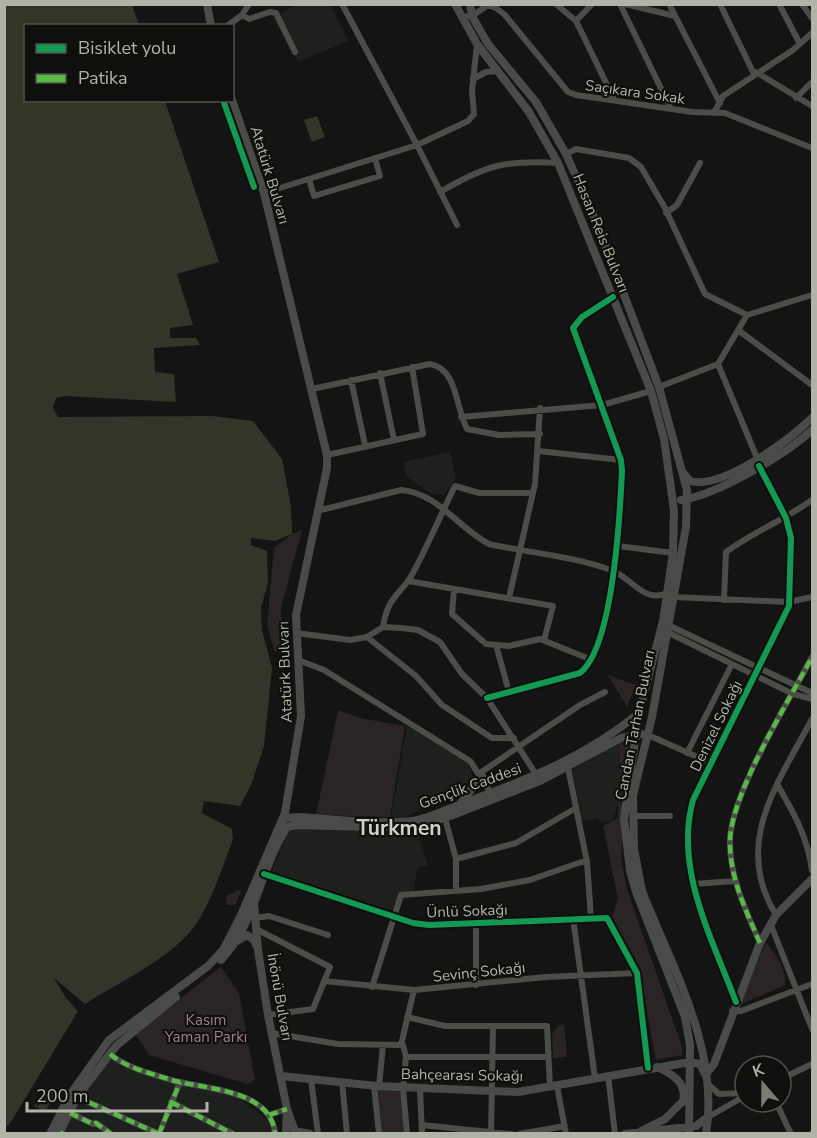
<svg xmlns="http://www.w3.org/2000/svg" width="817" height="1138" font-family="'Nunito Sans',sans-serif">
<rect width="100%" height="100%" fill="#141414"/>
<path fill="#1e201e" d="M295,5H330L348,41L298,62L274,19Z
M450,452L456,479L443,496L441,493L433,495L406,476L404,462Z
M407,726L468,763L473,780L402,819L391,818Z
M620,742L629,745L628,765L613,820L600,823L598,818L582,821L572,770Z
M294,828L418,833L428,866L418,867L413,892L400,893L391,912L271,873L288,832Z
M111,1058L185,1085L236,1096L263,1116L280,1133L63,1134L78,1101Z"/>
<path fill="#2a2425" d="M302,530L281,608L283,649L275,652L267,625L274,548L292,534Z
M608,675L636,685L627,707Z
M338,710L360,718L405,726L390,817L316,815Z
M620,742L629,745L628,765L620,802L625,811L621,857L626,886L682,1047V1055L656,1060L638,965L612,916L618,899L603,826L618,818Z
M238,890L241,891L235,905H227L226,896Z
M766,942C775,955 787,968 785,985L739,1005Z
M221,967L239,993L255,1080L247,1084L149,1055L135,1033Z
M564,1024L567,1057L553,1058L552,1034L558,1026Z
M376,1088L402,1089L404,1133H380Z"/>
<path fill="#333529" d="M5,4L132,5L139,25L26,26V100L165,101L219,262L177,274L193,325L170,328V338H196L200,345L154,348L155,372L174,374L176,402L65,396L56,398L53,408L58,417L212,416L253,421L282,459L291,507L292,534L275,541L251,538V545L267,551L268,583L261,608L262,630L272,668L264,746L251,785L240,806L204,801L202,813L232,829L233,839C224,864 208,911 191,931C164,962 119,982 85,1004L54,978L66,998L78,1011L11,1122L5,1128Z
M317,116L325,137L312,142L304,120Z
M45,1088L55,1094L45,1112L34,1106Z"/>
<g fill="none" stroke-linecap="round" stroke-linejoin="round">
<path stroke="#4b4d49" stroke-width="6" d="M342,4L417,145L468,121L474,114L472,91L477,44
M486,4L496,8L505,15L568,92L576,95L692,112L725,113L812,148
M556,4L576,21
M592,4L576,21L614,99
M620,4L671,109
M625,4L675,16
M669,4L720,103
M720,4L754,74
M779,4L800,44
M802,4L812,18
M242,15L249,19L270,12L276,13L295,52
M462,17L472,16L488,5
M227,26L242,15L249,4
M756,72L812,106
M473,79L486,72L497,71
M796,98L812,82
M714,113L723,96L793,50L812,33
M566,154L576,149L629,158L641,167L665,208L705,294L747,315
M309,179L314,196L380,176L375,158
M440,192C486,165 505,160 558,163
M264,193L417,145L457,225
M666,213L677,205L700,163
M738,330L812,385
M718,364L757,458
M380,373L394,440
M351,380L365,445
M659,387L718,364L747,315L812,295
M312,389L430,364C458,369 455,407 467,429L499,435L540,434
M461,417L602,405L651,391
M538,451L621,460
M327,455L423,434L412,367
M317,511L401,490C438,493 458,528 489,544C529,553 573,556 611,570C631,577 644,604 667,593
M618,546L673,553
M408,581L553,606L544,640
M454,589L452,614L486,644L509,646L540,639L592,660
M674,597L789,602L812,597
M509,598L535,484L540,408
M724,600L726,552C753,532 784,520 812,500
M668,625L812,693
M383,627C388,594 402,595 414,571C429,543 441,514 455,486L479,493H533
M667,632L793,694L812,699
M296,633L350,640L367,637L383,627L401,628L418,630L440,642L462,674L487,698L537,776
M367,637L416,676L442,705L492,738H514
M496,645L509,692
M298,660L324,670L470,761L491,793
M487,698L580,673C613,647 620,514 622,471L621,460L573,328L582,317L613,297
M648,735L711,763
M687,753L732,664
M568,768L587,862L591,918
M480,773L580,705L605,692
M777,784C794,813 808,838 812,871
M632,816H670
M445,818L456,859L516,843L576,808
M264,874L413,923L429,925L607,918L637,973L648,1068
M693,884L736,881
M456,891V859
M776,915C732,844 778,783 812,719
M254,918L269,916L328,935
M573,918L595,1078
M771,925L812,1029
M258,930L330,967L313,1009L268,1015
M760,943C746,911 730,878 730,843C729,796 789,701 812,657
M324,981L414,990L546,977L637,973
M476,985V922
M372,987L401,895L481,889L530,880L587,860
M736,1002C712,938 674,869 693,800L789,606L791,538L786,518L759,466
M732,1011H741L812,984
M407,1017L445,1026H547L550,1087
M271,1033L338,1044L403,1045L406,1057L403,1088L407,1134
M401,1045L414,990
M110,1054C128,1069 153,1074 175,1081C206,1089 272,1090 275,1134
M406,1057H548
M608,1075L615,1134
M311,1079L318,1134
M781,1079L812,1064
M342,1082L347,1134
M708,1084L719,1094L745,1093
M374,1086L379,1134
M379,1086L383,1045
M557,1086L566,1134
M420,1088L422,1134
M77,1097L159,1134
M171,1102L233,1134
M776,1102L791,1134
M70,1113L93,1124L96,1123L111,1134
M269,1115L287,1109
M708,1117L745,1096
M422,1125L511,1134
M159,1134L180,1082
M491,1134L493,1026
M519,1134L565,1126
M811,1134L812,1133"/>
<path stroke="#494b48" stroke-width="8" d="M207,4L211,26
M455,4L477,44L529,112L558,163L651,391L664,439L674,510L673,553L663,621L639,713L624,819L630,871L636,892L685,1017L690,1045L689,1134
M470,4L472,16L488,44L536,102L566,154L598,226L659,387L687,490L686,527L652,717L633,795L634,849L642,891C672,967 720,1050 706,1134
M683,473L690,481C722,490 789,440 812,418
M681,500C717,495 785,455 812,430
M460,804L482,776
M282,821L286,818L298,817C332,819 369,824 403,822C424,821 445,810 464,803C527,780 587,756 639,713
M254,904L258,950L268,1015L287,1109L296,1134
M237,941L247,935L254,940L257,947
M221,960C256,923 260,869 287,827L296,825L406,828L445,818L540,781L621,738L641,734
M707,1073L714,1064L760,943L776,915L812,879
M281,1076L377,1086L518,1092L690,1062L700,1064L705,1074
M295,1131L310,1134
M641,1131L665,1119L683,1101C687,1082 672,1074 657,1067
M50,1134L69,1096L109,1040L208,966L223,950L241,915L285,813L301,716L296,615L327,468V455L264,193L232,100
M59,1134L77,1097L116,1046L176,997
M286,1134L287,1112
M625,1134L696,1126L708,1117"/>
<path stroke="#58b947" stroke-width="4.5" stroke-dasharray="9 4.5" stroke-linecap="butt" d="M760,943C746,911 730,878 730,843C729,796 789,701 812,657
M110,1054C128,1069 153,1074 175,1081C206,1089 272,1090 275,1134
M77,1097L159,1134
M171,1102L233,1134
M70,1113L93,1124L96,1123L111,1134
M269,1115L287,1109
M60,1132L63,1134
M159,1134L180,1082"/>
<defs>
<path id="cycleway" d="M223,100L254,187
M487,698L580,673C613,647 620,514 622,471L621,460L573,328L582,317L613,297
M264,874L413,923L429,925L607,918L637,973L648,1068
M736,1002C712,938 674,869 693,800L789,606L791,538L786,518L759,466"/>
</defs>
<use href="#cycleway" stroke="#0f100e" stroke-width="10"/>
<use href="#cycleway" stroke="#139951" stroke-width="6"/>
</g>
<g text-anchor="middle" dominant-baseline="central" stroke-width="4.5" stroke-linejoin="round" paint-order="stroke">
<g font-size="15" fill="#afb4a6" stroke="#0f100e">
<text transform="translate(635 92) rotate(8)">Saçıkara Sokak</text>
<text transform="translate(270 175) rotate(73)">Atatürk Bulvarı</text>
<text transform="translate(601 233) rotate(68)">Hasan Reis Bulvarı</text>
<text transform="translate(285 672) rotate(-92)">Atatürk Bulvarı</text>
<text transform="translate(635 725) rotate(-79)">Candan Tarhan Bulvarı</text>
<text transform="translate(716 726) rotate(-64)">Denizel Sokağı</text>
<text transform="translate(470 786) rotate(-20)">Gençlik Caddesi</text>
<text transform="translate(467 911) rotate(-2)">Ünlü Sokağı</text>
<text transform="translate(479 972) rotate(-6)">Sevinç Sokağı</text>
<text transform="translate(280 997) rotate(80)">İnönü Bulvarı</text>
<text transform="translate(462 1075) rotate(1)">Bahçearası Sokağı</text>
</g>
<g font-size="15" fill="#9e7f87" stroke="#0f100e">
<text x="206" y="1020">Kasım<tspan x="206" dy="17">Yaman Parkı</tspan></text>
</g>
<g font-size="21" font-weight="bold" fill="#cdd1c7" stroke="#0f100e">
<text x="399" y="828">Türkmen</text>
</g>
</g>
<rect width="817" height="1138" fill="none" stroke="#afb4a6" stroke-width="12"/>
<rect x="24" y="24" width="210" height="78" fill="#0f100e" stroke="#4f524b" stroke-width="1.5"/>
<rect x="36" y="44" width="30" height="9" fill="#139951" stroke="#4f524b" stroke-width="1.5"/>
<text x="78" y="54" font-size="18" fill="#afb4a6">Bisiklet yolu</text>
<rect x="36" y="74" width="30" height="9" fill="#58b947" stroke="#4f524b" stroke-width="1.5"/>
<text x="78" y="84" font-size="18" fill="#afb4a6">Patika</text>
<g transform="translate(763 1084) rotate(340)"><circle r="28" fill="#0f100e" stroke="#4f524b" stroke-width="1.5"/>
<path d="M0-4.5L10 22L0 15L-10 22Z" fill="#797c73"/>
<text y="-9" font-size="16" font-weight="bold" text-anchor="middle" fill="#afb4a6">K</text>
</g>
<path d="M27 1102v9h180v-9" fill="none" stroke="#afb4a6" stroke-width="3"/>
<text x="36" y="1102" font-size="18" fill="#afb4a6" stroke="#0f100e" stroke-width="4.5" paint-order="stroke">200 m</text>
</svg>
